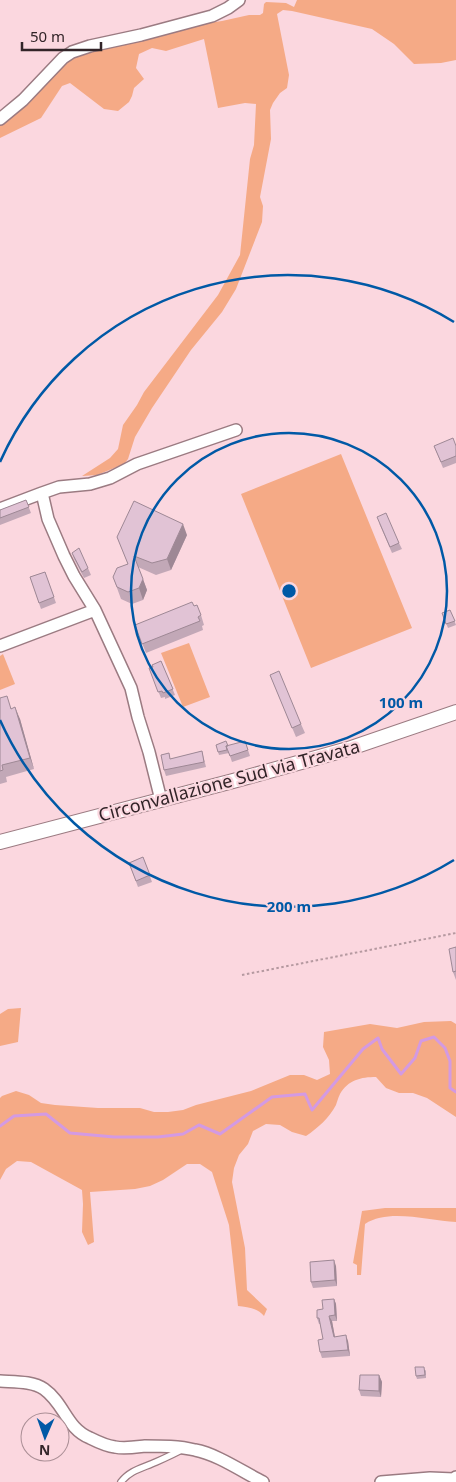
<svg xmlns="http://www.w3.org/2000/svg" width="456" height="1482" font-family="'Noto Sans',sans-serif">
<rect width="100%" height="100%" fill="#fbd7df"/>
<path fill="#f5aa86" d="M297,0H456V60L441,63L414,64L394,44L372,29L292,11L283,10L277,14L289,75L287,88L280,93L273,103L270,110L271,139L260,197L263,206L262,222L236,289L222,312L191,350L152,408L135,437L128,459L124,464L97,475L82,476L110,458L118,449L123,425L137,405L144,392L218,295L240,255L250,159L254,145L256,104L245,103L218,108L204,39L166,51L152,48L139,54L136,68L144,79L134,88L132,96L129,102L118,111L104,109L70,83L62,86L41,118L0,138V122L54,72L76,56L100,48L195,25L222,21L249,15H260L263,13L264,4L266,2L286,3L294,7Z
M341,454L412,628L311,668L241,494Z
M189,643L210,697L183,707L161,653Z
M3,654L15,684L0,690V656Z
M21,1008L18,1042L0,1046V1014L8,1009Z
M451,1021L456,1024V1117L427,1098L413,1093H399L386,1088L376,1077C361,1077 348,1080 340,1094C338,1098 337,1102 336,1105C329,1118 318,1128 306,1136L292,1132L280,1125L266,1124L253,1131L248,1144L239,1155L234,1168L232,1182L245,1248L247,1290L267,1309L264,1316C258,1308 247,1307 238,1306L229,1225L212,1172L200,1164H187L163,1180L150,1186L135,1189L90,1192L94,1242L88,1245L82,1232L83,1204L82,1190L31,1162L17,1161L6,1169L0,1180V1098L2,1096L16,1091L29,1095L41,1103L55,1105L98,1108H140L154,1112H168L183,1110L196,1105L251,1091L290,1075H304L317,1080L330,1074L329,1060L323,1047L324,1032L370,1024L397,1028L424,1022Z
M385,1208H456V1222C429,1221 389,1208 365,1224L361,1275H357V1265L353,1263L362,1211Z"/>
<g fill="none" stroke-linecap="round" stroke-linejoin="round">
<path stroke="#d39ae2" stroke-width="3" d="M0,1126L14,1116L46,1114L70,1133L114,1137H158L183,1134L199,1125L220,1134L272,1097L305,1094L312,1110L363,1049L378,1038L382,1049L401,1074L415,1058L421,1041L434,1037L445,1048L450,1061V1088L456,1092"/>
<defs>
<path id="service" d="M121,1482C130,1470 143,1468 156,1462C165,1458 174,1454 183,1449"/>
<path id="minor" d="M0,119L23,100L63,58L72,52L90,46L141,35L212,16L228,8L239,0
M0,509L42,493
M0,646L95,610
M161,800L149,752L138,717L131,688L95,610L74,576L64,556L48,519L42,493L59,487L90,484L110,478L137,464L236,430
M0,1381C14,1382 33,1381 44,1389C65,1404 66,1428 90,1438C98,1442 106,1446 115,1447C125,1449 136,1447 145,1446C162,1446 179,1446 195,1450C217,1454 243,1472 263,1482
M381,1482L430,1478L454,1479L456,1477"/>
<path id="tertiary" d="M0,842L233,781L348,749L456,712"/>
</defs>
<use href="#service" stroke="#9b7b82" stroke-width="8"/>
<use href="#minor" stroke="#9b7b82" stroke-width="14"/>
<use href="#tertiary" stroke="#9b7b82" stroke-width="16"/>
<path stroke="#b599a0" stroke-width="2" stroke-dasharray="2.5 2.5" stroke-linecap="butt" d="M242,975L456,933"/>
<use href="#service" stroke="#fff" stroke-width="5.5"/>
<use href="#minor" stroke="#fff" stroke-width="11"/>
<use href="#tertiary" stroke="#fff" stroke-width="14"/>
</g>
<path fill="#c2a8b7" d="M434,446H456V463L443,468Z
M26,500L31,513L0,525V510Z
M379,523L399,543L402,549L392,553Z
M187,535L171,570L156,575L138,567L147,590L143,600L132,604L121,599L113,577L128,564L117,537Z
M72,553L88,568L91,575L84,578L74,559Z
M45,572L56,603L41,609L30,577Z
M194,606L201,615L204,625L202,626L203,630L146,653L135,625Z
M450,610L456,625L448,628L442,613Z
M161,661L175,695L165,699V697L161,698L149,668Z
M270,675L301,724L305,733L296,737Z
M0,698L11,708L20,719L34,769L6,777L7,782L0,784Z
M245,741L250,756L232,762L229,753L219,755L216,745L228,746Z
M202,751L206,767L166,776L164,770L171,759Z
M143,857L152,882L138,887L129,863Z
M456,947V980L453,972Z
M336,1266L337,1286L313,1288L311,1282Z
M334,1299L336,1304L337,1321H332L335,1337L348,1341L350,1356L322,1358L320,1352L323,1339L320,1324H319L317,1318L323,1309Z
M426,1370V1378L417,1379L416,1376Z
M379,1375L382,1382L381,1397L361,1396L359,1390Z"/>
<path fill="#9e8895" d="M183,524L187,535L171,570L167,559Z
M143,579L147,590L143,600L139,588Z
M15,707L20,719L34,769L30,758Z
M334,1260L336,1266L337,1286L335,1280Z
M334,1299L336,1304L337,1321L335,1315Z
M329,1316L332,1321L336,1343L334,1337Z
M346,1335L348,1341L350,1356L348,1350Z
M379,1375L382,1382L381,1397L379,1391Z"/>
<path fill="#e1c3d5" stroke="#9e8895" d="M453,438L456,446V456L441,462L434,446Z
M26,500L29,507L0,518V510Z
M134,501L183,524L167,559L152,563L134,556L143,579L139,588L128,592L117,587L113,577L117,568L128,564L117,537Z
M386,513L399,543L390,547L377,517Z
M79,548L88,568L82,572L72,553Z
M45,572L54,597L39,603L30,577Z
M192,602L194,606L197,605L201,615L198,617L200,621L142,644L135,625Z
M450,610L455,621L446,624L442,613Z
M161,661L173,689L163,693L162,691L158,692L149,668L153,667L152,665Z
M279,671L301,724L292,728L270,675Z
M7,696L11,709L15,707L30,758L2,765L3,770L0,771V698Z
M226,741L228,746H226L227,750L218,752L216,745Z
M245,741L248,750L230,756L226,746Z
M202,751L204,762L164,770L161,755L169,753L170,759Z
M143,857L150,875L136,881L129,863Z
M456,947V971L453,972L449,949Z
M334,1260L335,1280L311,1282L310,1262Z
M334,1299L335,1315L329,1316L334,1337L346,1335L348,1350L320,1352L318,1340L323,1339L319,1318H317V1310L323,1309L322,1300Z
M415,1367H424L425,1375L416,1376Z
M360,1375H379V1391L359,1390Z"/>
<g fill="none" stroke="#0059a6" stroke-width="2.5">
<circle cx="289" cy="591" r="158"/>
<path d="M454 860A316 316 0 0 1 0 720M0 462A316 316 0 0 1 454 322"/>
</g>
<g text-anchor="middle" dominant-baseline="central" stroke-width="4.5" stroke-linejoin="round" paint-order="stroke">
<g font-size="18" fill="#322428" stroke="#fbd7df">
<text transform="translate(229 780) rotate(-15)">Circonvallazione Sud via Travata</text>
</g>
</g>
<circle cx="289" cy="591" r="8" fill="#0059a6" stroke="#fbd7df" stroke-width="2.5"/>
<g font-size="15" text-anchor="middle" font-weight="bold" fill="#0059a6" stroke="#fbd7df" stroke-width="4.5" stroke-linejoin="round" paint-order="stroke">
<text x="401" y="708">100 m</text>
<text x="289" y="912">200 m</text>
</g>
<g transform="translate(45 1437) rotate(182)"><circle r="24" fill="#fbd7df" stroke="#ab8f96"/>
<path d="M0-4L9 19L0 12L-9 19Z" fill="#0059a6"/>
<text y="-8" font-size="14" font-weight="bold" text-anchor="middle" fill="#322428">N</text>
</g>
<path d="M22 42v8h79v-8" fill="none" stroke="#322428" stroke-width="2.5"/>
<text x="30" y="42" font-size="15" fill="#322428" stroke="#fbd7df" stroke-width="4" paint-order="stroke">50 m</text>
</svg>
